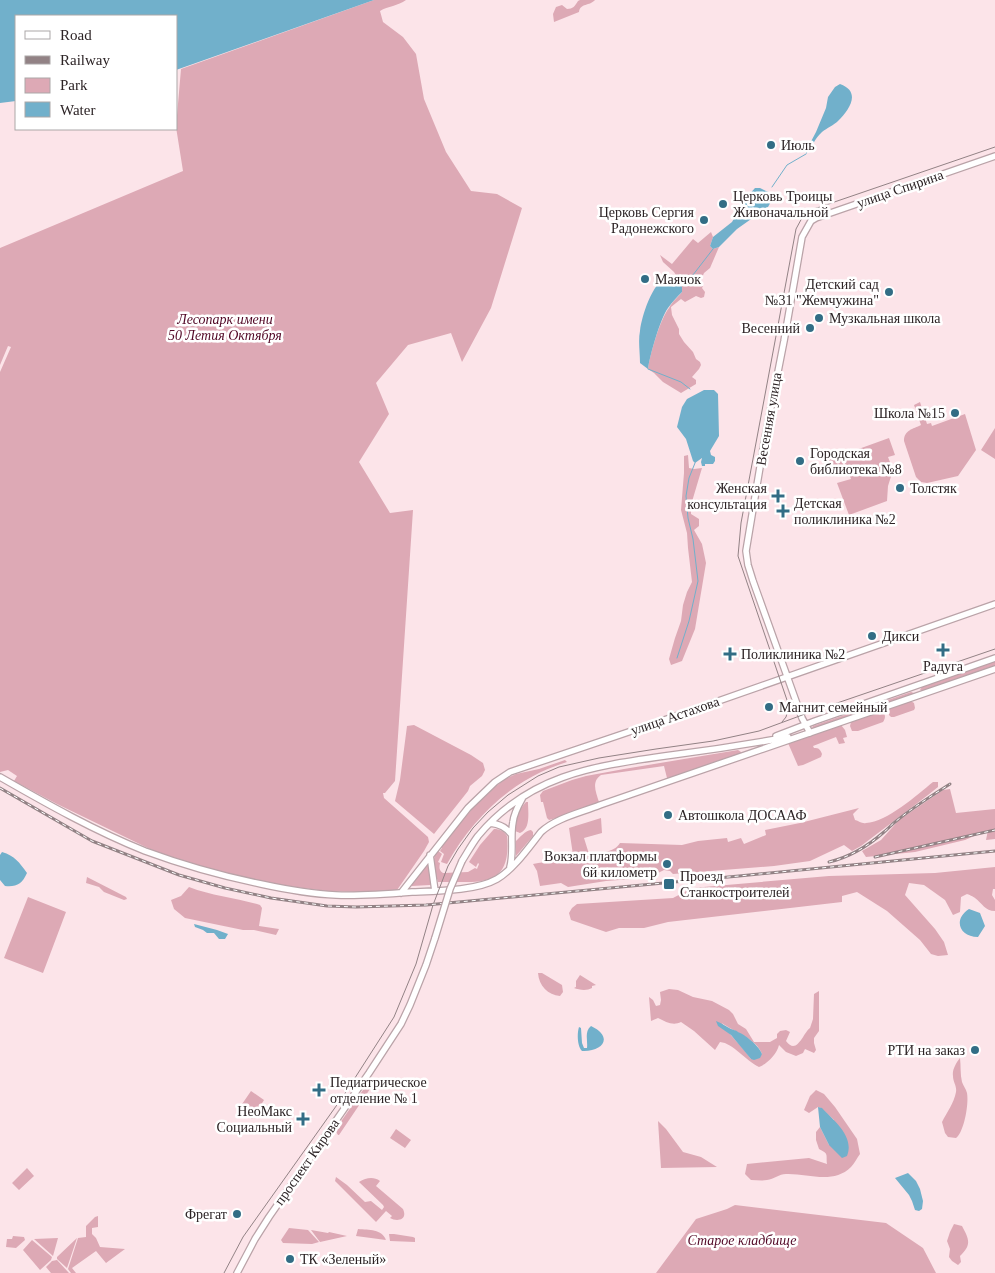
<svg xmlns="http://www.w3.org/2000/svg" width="995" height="1273" font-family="Georgia,serif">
<rect width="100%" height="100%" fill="#fce4e9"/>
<path fill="#dda9b5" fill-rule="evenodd" d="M374,0H406C398,6 388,6 380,11L383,22L403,37L416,54L424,99L446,152L471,191L497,194L522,208L491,308L462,362L451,333L408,345L376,383L389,414L359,462L390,513L413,510L395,781L385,793H383L384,798L428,837L429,842L424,851L395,893L326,891L279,885L234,876L191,863L154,851L57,804L14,781L17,776L8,770L0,772V372L11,347L8,346L0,365V248L183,171L176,127L181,69Z
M580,0H595C590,6 580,3 579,12L554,22L553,14L556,7L562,5L567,9C573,9 575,6 578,1Z
M711,232L713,237L710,246L713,249L719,247L710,268L704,273L701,280L703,286L702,288L705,292L704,297L701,298L696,296L685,302L681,299L671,307L672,315L679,329V334L684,342L693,352L696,359L700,362L701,365L699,369L692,377L696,380V384L681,393L663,382L654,373L648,369C650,355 660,319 669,308C672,302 678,297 682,292V287L678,283L679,280L674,272L663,262L660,255L672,264L693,239L698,243Z
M920,402L927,424L931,423L932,426L965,414L976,450L958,476L927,483L921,482L916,477L904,441C904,430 913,429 921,425L914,405Z
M995,428V459L981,450Z
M889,438L895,455L888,457L893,470L888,486L887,501L849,515L837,483L851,479L842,455Z
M839,452L844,467L830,472L825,457Z
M688,455L689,468L694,469L702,468L691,505V514L699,519V526L694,530L702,544L706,563L695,629L682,661L671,665L669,659L675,638L681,621L683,605L687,592L692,582L688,548L687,533L681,510L684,473V456Z
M995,661V667L922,691L920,690L922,687Z
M911,692L914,693L913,695L813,729L812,728L813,726Z
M909,700L914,703L915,708L914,710L894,717H891L889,715C888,704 900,703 909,700Z
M880,711C886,712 886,718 883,722L858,731H852L850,726L851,722L853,720Z
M414,725L471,755L483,763L485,770L482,776L470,786L468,791L434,834L395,801L400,780L407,726Z
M841,725L845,730L847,737L843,738L845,743L839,744L836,737L813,746L814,748C819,748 820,749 822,754L821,757L803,765L798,766L788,743Z
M738,750L741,752V754L643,788L667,778L664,766L601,775C591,782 596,792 599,802L574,813L549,820L547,818L543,802H541L540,795L543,791L572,780L586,776L624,769Z
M565,760L567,762C558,765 549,768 541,772C501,791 468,826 447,864L441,862L444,854L440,851L442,848L440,847L472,809L495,787L505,779L516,774L539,769Z
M933,782H938V787L928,795L861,846L852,851L844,845L810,861L774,866L673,874L670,871L664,870L658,873L638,875L633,879L606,881L568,887L561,883L540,886L537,871L533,864C547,861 562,861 573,855L569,828L601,818L602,833L584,838L589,854C599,853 614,853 620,843L682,845L698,841L727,838L728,842L741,838L744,844L766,835L765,830L800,823L859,808L853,814L855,820C859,821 862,824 866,823C887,822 917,795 933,782Z
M950,789L956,813L995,809V839L986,840L988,830L965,840L915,852L866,857L862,851L881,840L899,820L943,790Z
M526,802H528C528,812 531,829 520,833C518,832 515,832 514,828C512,822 522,806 526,802Z
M494,829C500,829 504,831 507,836C512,890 478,881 438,882C435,872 431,860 437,850L442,854L438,862L440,863C439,868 439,870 443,873L468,872L475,868L477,869L479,864L478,863L476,867L469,862L480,845Z
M531,830L533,832V836L516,856V841C520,837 525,831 531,830Z
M427,863H429L432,882L430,885L412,886V884Z
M995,867V889H993L992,895L995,900V911C985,911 982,903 975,898C974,897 968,894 967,894L961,897L960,912L953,915L945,900L924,885L909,883L905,895L935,929L944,942L948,955L938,956L931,954L920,940L887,911L857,892L842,896V902L668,922L644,928H619L606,932L571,920L569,913L572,908L577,904L673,898L692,888L829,876L935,873Z
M87,877L126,897L127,899L124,900L104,892L99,887L86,883Z
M189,887C212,896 237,898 260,905L262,908L259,926L279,929L276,935L254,930H243L185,918L174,909L171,900L181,896Z
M28,897L66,912L43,973L4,958Z
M538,973H542L562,985L563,992L560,996C548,995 539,986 538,973Z
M580,975L596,985L592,986V988C587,991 579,990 574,988L576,987V981Z
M669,989L678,990L693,997L712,1001L729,1010L733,1014L738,1024L746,1029L754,1042H770L777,1038V1034L780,1031L786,1030L790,1032L786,1041C797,1056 803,1033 810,1028L813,1019L814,994L819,991V1031L814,1038V1043L816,1050L814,1053L805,1049L803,1053L796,1056L786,1052L779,1045C777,1054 767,1064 759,1067C746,1061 733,1043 720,1042L715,1050L694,1031L681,1022C673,1026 666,1022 658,1018L651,1021L649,997L653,1000L656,1006L660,1005L661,1000L660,992ZM722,1023C734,1032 757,1039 762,1054L751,1059C742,1046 730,1036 722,1023Z
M960,1058C961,1066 960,1074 962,1082C963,1085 966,1089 967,1093C969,1104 964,1132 956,1138L948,1137L945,1133L942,1122C947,1112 954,1103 956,1092C957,1086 953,1082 953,1076C952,1070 956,1063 960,1058Z
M367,1088L370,1089L339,1135H338L335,1130L363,1090Z
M816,1090L824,1094L835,1107L857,1139L860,1154C857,1158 854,1164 851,1167C833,1185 807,1173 786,1174C779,1174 774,1179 767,1180C762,1181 756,1180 751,1180L745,1174L747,1164L809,1158L827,1164C826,1154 829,1154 819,1149L816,1140V1132L820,1127L829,1145L834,1120L821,1108L818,1107L809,1113L804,1110L810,1096Z
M251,1091L264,1100L252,1119L238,1110Z
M658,1121L666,1129L683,1152L701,1157L717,1167L661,1168Z
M396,1129L411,1140L405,1148L390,1138Z
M27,1168L34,1176L19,1190L12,1183Z
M336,1177L347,1185L365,1202L371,1201L382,1210L384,1207L383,1205L359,1182C366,1178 373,1176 380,1181L376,1186L403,1209C408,1220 397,1222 390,1218L392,1216L386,1211L376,1222L335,1181Z
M735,1205L886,1223L923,1248L936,1273H656L696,1219L727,1209Z
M98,1216V1227L92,1228V1234L96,1238L100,1247L125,1249L106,1263L96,1251L72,1268L76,1273H71L68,1269L78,1238L86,1237V1226L95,1217Z
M954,1224L962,1226C969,1239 972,1245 960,1256L961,1262L958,1265L952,1261L949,1257L950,1249L947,1241L950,1232Z
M289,1228L308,1230L319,1242L312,1244L283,1243L281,1240Z
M358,1229C369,1230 382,1229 386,1240L356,1236Z
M311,1230L328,1233L329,1232L347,1236L320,1242Z
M389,1234H394L413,1237L415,1238V1242L390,1241Z
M13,1236L24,1237L25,1240L16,1248L6,1247L7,1239H12Z
M58,1238L53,1256L34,1239Z
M77,1238L67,1268L57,1259V1257Z
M32,1240L52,1257L51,1260L40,1270L23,1250Z
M57,1260L69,1273H51L46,1267L52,1261Z"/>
<path fill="#71b0cb" d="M0,0H374L176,70V16H16V101L0,103Z
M840,84C862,92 849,110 838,121C834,125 827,128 822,132C815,138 812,147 806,154V151L816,132L826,108L828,97L835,87Z
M755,188H760L772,194L773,198L768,207L759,211L754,217L737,229L719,247L713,249L710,246L713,237L732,222L746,198Z
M667,276C674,278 677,282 682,287V292C677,297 672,302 668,308C660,319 650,355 648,369L640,363C640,352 638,341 640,331C642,315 652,284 667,276Z
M704,390H714L718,394L719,436L710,451L711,455L715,457V461L713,464H705V466H702L701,462L702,458L695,463L693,461L686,439L677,427L682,407L687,399Z
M2,852C15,856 19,862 27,873C22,884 17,887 5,886L0,880V855Z
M969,909L980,913L985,926L978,937C959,937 953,919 969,909Z
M194,924L217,930L228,934L225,939H219L214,933H207L203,930L195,927Z
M716,1021C722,1023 725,1026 731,1029C733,1030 736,1030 738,1032C746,1035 760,1047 762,1054L760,1058L754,1060L751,1059L731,1035L718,1026Z
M591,1026C614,1037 603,1052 582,1051C577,1046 577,1033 579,1027L581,1028L582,1043L584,1048H587C588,1040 584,1032 591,1026Z
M818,1107L822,1108C833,1120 855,1136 847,1156L842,1158L829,1145L820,1127Z
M908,1173L916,1181L920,1189L923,1201L922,1209L919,1211L915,1210L912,1201L909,1195L895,1178Z"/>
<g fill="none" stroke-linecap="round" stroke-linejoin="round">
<path stroke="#71b0cb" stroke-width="1" d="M772,187L787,165L806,154
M686,284L713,249
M648,369L681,382L690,389
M677,658L689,621L698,581L693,539L688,518L686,496L689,478L695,463"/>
<defs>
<path id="secondary" d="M810,733L802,718L753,581L748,565L746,551L764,443L784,341L802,237L811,221L816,218L995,156
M776,736L815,721L995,658
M0,777C47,804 95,831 145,851C183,865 222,876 261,884C284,889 313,894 336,895C361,896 387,894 412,892C436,891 476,891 497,879C514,869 529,847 541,832C556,818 580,813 600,805L995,669
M490,823C499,824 506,827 511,834
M430,855L435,891
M462,861C467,853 472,844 478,836C531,773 596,766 672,755C711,750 750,744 788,737
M510,867C514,852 510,837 513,822C514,813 518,806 522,799
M401,893L468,808L495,782L510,772L667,719L995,604
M237,1273L255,1239L269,1217L369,1073L401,1024L410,1005L426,965L435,938"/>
</defs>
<use href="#secondary" stroke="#baa3a8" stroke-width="8"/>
<use href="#secondary" stroke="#fff" stroke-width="5.5"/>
<path stroke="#928285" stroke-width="1" d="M782,722L786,717L789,706L738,556L741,523L796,229L803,216L811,210L995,147
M224,1273L243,1237L344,1095L394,1017L416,964L433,905L448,866L458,849L473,828L488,812L508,795L538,776L559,767L599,758L656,749L713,741L759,731L805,714L995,649"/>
<defs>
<path id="rail" d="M0,788L92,841L179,875L225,888L271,898L327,906L356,907L426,905L739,876L995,851
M875,857L995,830
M829,862C850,857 868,846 884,832C888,829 891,825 895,822C912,808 931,796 950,784"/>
</defs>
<use href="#rail" stroke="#928285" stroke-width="3"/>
<use href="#rail" stroke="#fff" stroke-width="1" stroke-dasharray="4" stroke-linecap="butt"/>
<defs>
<path id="secondary-bridge" d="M435,938L450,889L462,861"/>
</defs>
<use href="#secondary-bridge" stroke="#baa3a8" stroke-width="8" stroke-linecap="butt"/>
<use href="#secondary-bridge" stroke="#fff" stroke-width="5.5"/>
</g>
<g fill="#326d85" stroke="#fff" stroke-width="2">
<circle cx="771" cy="145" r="5"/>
<circle cx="723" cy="204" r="5"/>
<circle cx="704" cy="220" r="5"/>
<circle cx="645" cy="279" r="5"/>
<circle cx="889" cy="292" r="5"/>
<circle cx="819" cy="318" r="5"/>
<circle cx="810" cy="328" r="5"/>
<circle cx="955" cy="413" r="5"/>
<circle cx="800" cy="461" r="5"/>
<circle cx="900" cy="488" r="5"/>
<path d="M775.5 488.5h5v5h5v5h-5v5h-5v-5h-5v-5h5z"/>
<path d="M780.5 503.5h5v5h5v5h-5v5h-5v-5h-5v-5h5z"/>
<circle cx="872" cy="636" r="5"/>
<path d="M940.5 642.5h5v5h5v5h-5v5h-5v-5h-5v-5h5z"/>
<path d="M727.5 646.5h5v5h5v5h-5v5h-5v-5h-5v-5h5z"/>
<circle cx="769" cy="707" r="5"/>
<circle cx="668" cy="815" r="5"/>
<circle cx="667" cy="864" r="5"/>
<rect x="663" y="878" width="12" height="12" rx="2.5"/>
<circle cx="975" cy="1050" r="5"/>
<path d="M316.5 1082.5h5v5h5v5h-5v5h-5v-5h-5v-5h5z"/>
<path d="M300.5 1111.5h5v5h5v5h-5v5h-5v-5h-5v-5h5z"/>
<circle cx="237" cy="1214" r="5"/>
<circle cx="290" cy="1259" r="5"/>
</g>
<g text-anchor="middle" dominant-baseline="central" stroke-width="5" stroke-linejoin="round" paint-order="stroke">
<g font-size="14" fill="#2c2325" stroke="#fff" text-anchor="start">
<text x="781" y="145">Июль</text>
<text x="733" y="196">Церковь Троицы<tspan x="733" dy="16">Живоначальной</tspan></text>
<text x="694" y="212" text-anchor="end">Церковь Сергия<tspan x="694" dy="16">Радонежского</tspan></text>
<text x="655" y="279">Маячок</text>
<text x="879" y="284" text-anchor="end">Детский сад<tspan x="879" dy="16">№31 "Жемчужина"</tspan></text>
<text x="829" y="318">Музкальная школа</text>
<text x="800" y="328" text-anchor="end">Весенний</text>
<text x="945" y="413" text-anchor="end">Школа №15</text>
<text x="810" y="453">Городская<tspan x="810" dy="16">библиотека №8</tspan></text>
<text x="767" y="488" text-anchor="end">Женская<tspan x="767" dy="16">консультация</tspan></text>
<text x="910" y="488">Толстяк</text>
<text x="794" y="503">Детская<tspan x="794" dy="16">поликлиника №2</tspan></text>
<text x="882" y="636">Дикси</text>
<text x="741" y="654">Поликлиника №2</text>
<text x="943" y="666" text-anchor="middle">Радуга</text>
<text x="779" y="707">Магнит семейный</text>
<text x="678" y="815">Автошкола ДОСААФ</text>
<text x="657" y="856" text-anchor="end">Вокзал платформы<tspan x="657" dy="16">6й километр</tspan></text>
<text x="680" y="876">Проезд<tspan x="680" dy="16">Станкостроителей</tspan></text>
<text x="965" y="1050" text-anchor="end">РТИ на заказ</text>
<text x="330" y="1082">Педиатрическое<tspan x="330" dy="16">отделение № 1</tspan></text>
<text x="292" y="1111" text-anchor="end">НеоМакс<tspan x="292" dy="16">Социальный</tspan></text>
<text x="227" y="1214" text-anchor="end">Фрегат</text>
<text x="300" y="1259">ТК «Зеленый»</text>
</g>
<g font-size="14" fill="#2c2325" stroke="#fff">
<text transform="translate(900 189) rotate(-19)">улица Спирина</text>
<text transform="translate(769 419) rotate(-80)">Весенняя улица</text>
<text transform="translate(675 716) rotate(-19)">улица Астахова</text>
<text transform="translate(307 1162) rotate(-55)">проспект Кирова</text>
</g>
<g font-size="14" font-style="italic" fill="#520826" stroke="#fff">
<text x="225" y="319">Лесопарк имени<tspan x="225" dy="16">50 Летия Октября</tspan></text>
<text x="742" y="1240">Старое кладбище</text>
</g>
</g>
<rect x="15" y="15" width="162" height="115" fill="#ffffff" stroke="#aba7a8"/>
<rect x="25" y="31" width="25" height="8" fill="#ffffff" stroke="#aba7a8"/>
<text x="60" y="40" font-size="15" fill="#2c2325">Road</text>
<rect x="25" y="56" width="25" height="8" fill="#928285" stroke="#aba7a8"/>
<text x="60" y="65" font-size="15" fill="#2c2325">Railway</text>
<rect x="25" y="78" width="25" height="15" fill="#dda9b5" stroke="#aba7a8"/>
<text x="60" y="90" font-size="15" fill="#2c2325">Park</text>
<rect x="25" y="102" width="25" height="15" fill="#71b0cb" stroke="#aba7a8"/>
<text x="60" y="115" font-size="15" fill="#2c2325">Water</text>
</svg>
